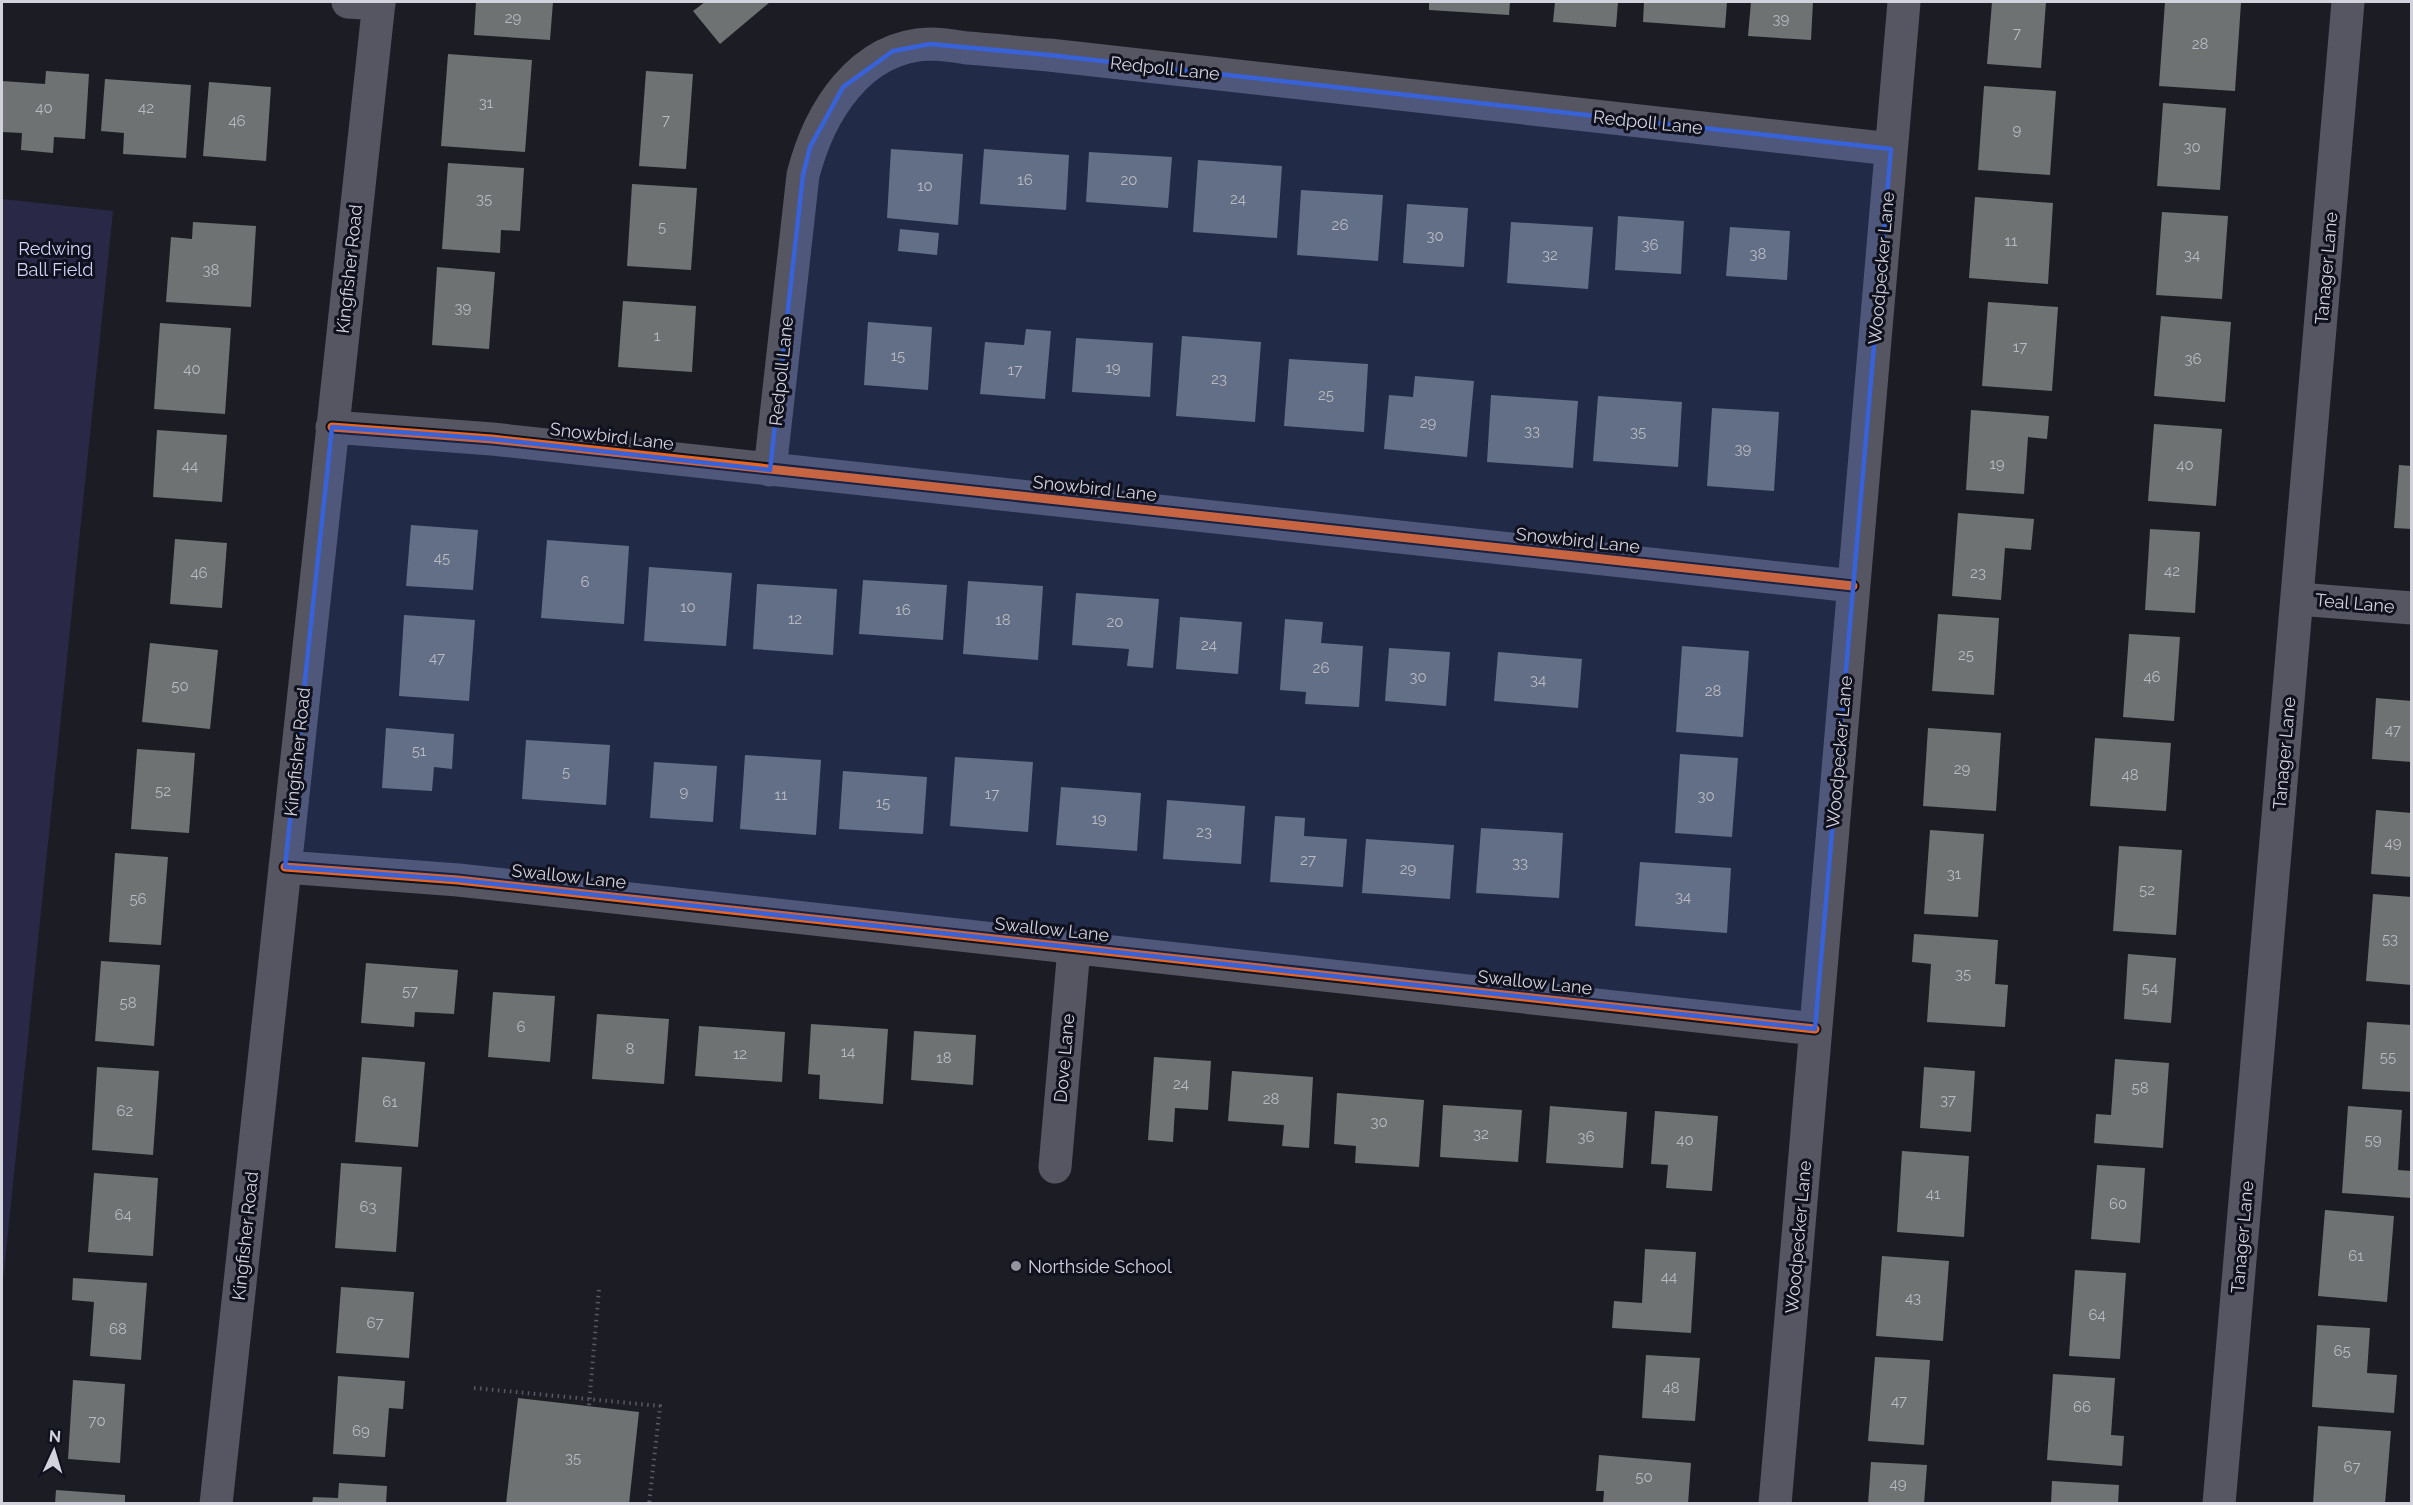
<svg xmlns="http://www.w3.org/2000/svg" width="2413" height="1505" font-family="Raleway,sans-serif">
<rect width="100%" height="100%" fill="#1c1d24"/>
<path fill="#292846" d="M2,199L113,211L2,1291Z"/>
<path fill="#6e7272" d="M476,2H553L550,40L474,35Z
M705,2H770L720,44L693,11Z
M1429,2H1510L1509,15L1429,10Z
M1555,2H1618L1616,27L1553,22Z
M1644,2H1727L1725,28L1643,22Z
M1751,2H1813L1811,40L1748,36Z
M1992,2H2046L2041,68L1987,64Z
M2165,2L2241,3L2235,91L2159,86Z
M448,54L532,60L525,152L441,146Z
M46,71L89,74L85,139L54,137L53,153L21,150L22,133L2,132V81L45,84Z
M646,71L693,74L686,169L639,166Z
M105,79L191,85L186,158L123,154L124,133L101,131Z
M209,82L271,87L266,161L203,156Z
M1984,86L2056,91L2050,175L1978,170Z
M2163,103L2226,108L2220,190L2157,186Z
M891,149L963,154L958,225L887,218Z
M984,149L1069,155L1066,210L980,204Z
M1089,152L1172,157L1168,208L1086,202Z
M1198,160L1282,166L1277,238L1193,232Z
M448,163L524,168L520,231L501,230L500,253L442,249Z
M632,184L697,188L691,270L627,266Z
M1301,190L1383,195L1378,261L1297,255Z
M1975,197L2053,203L2048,284L1969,278Z
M1407,204L1468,208L1464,267L1403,263Z
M2162,212L2228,216L2222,299L2156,295Z
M1618,216L1684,221L1681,274L1615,270Z
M193,222L256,226L251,307L166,302L171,237L192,239Z
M1511,222L1593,227L1588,289L1507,283Z
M1730,227L1790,231L1787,280L1726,276Z
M900,229L939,233L937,255L898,251Z
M437,267L495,272L489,349L432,345Z
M623,301L696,306L692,372L618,367Z
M1988,302L2058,307L2052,391L1982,386Z
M2161,316L2231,322L2225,402L2154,396Z
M868,322L932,327L928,390L864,385Z
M160,323L231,328L225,414L154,409Z
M1026,329L1051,331L1045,399L980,394L985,342L1024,345Z
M1182,336L1261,342L1255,422L1176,416Z
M1076,338L1153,343L1150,397L1072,392Z
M1289,359L1368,364L1364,432L1284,426Z
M1415,376L1474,381L1467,457L1384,449L1389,395L1413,397Z
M1491,395L1578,401L1573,468L1487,462Z
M1598,396L1682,402L1678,467L1593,461Z
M1712,408L1779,412L1774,491L1707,486Z
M1971,410L2049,416L2047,439L2028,437L2024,494L1966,490Z
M2154,424L2222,429L2216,506L2148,501Z
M157,430L227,435L222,502L153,497Z
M2399,465L2412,466V529L2394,528Z
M1958,513L2034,519L2031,550L2005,548L2001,600L1952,596Z
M411,525L478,530L473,590L406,586Z
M2150,529L2200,532L2195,613L2145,610Z
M175,539L227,543L222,608L170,604Z
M547,540L629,546L624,624L541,618Z
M649,567L732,573L726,646L644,641Z
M863,580L947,585L943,640L859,634Z
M968,581L1043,586L1038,660L963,654Z
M757,584L837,589L833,655L753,649Z
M1076,593L1159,599L1153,668L1127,666L1129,649L1072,645Z
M1938,614L1999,618L1994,695L1932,691Z
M404,615L475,620L469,701L399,696Z
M1180,617L1242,622L1238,674L1176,669Z
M1285,619L1323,622L1321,643L1363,646L1359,707L1305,704L1306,692L1280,690Z
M2129,634L2180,637L2174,721L2123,717Z
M150,643L218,650L210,729L142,722Z
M1682,646L1749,651L1743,737L1676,732Z
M1389,648L1450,652L1446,706L1385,701Z
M1498,652L1582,659L1578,708L1494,701Z
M2376,698L2412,701V762L2372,759Z
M386,728L454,734L452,769L434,767L432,791L382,788Z
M1928,728L2001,733L1996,811L1923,806Z
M2095,738L2171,743L2166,811L2090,806Z
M526,740L610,745L606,805L522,799Z
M137,749L195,753L189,833L131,829Z
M1680,754L1738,758L1732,837L1675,833Z
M745,755L821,760L816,835L740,829Z
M955,757L1033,762L1028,832L950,826Z
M654,762L717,766L713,822L650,818Z
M843,771L927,777L923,834L839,829Z
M1061,787L1141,793L1137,851L1056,845Z
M1167,800L1245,806L1241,864L1163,859Z
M2376,810L2412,813V877L2371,874Z
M1275,816L1305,818L1304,836L1347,839L1343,887L1270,882Z
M1481,828L1563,833L1559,898L1476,893Z
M1930,830L1984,834L1978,917L1924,914Z
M1366,839L1454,845L1450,899L1362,893Z
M2119,846L2182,850L2176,935L2113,931Z
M115,853L168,857L161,945L109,942Z
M1640,862L1731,868L1727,933L1635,926Z
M2373,894L2412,897V985L2366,981Z
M1914,934L1998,940L1995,984L2008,985L2005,1027L1927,1022L1931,964L1912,962Z
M2128,954L2176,958L2171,1023L2124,1019Z
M101,961L160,965L154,1046L95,1041Z
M366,963L458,970L454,1014L415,1012L414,1027L361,1023Z
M493,992L555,996L550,1062L488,1057Z
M597,1014L669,1019L664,1084L592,1079Z
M2367,1022L2412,1025V1092L2362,1089Z
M811,1024L888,1029L883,1104L819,1099L820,1075L808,1074Z
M699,1026L785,1032L782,1082L695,1076Z
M914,1031L976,1035L973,1085L911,1080Z
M362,1057L425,1062L418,1147L355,1142Z
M1154,1057L1211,1061L1208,1110L1175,1108L1173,1142L1148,1140Z
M2115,1059L2169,1063L2163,1148L2094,1143L2096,1114L2111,1115Z
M97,1067L159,1071L153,1155L92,1150Z
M1924,1067L1975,1071L1971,1132L1920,1128Z
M1232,1071L1313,1077L1309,1148L1282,1146L1284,1125L1228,1121Z
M1337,1093L1424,1100L1419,1167L1355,1163L1356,1146L1334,1144Z
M1443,1105L1522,1110L1518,1162L1440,1157Z
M1550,1106L1627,1112L1623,1168L1546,1163Z
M2348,1106L2402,1110L2398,1170L2412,1171V1198L2342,1193Z
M1655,1111L1718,1116L1712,1191L1666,1188L1668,1165L1651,1164Z
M1902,1151L1969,1156L1964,1237L1897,1232Z
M341,1163L402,1167L396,1252L335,1248Z
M2097,1165L2145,1168L2140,1243L2091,1239Z
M94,1173L158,1178L153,1256L88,1252Z
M2325,1210L2394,1216L2387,1302L2318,1296Z
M1645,1249L1696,1252L1691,1333L1612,1328L1614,1301L1642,1303Z
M1882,1256L1949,1261L1943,1341L1876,1336Z
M2075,1270L2126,1273L2120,1359L2069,1356Z
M73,1278L147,1283L141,1360L90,1356L94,1302L72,1300Z
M341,1287L414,1292L409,1358L336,1353Z
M2317,1325L2370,1328L2367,1373L2397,1375L2394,1413L2312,1407Z
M1646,1355L1700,1358L1695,1421L1642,1418Z
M1875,1357L1930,1360L1924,1445L1868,1441Z
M2053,1374L2115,1378L2111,1435L2124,1436L2122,1466L2047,1460Z
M338,1376L405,1381L403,1409L389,1408L385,1457L333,1454Z
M73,1380L125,1384L120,1463L68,1459Z
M518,1398L639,1412L629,1504H506Z
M2318,1426L2391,1431L2385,1504H2313Z
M1599,1455L1691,1463L1688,1504H1603L1604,1491H1596Z
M1871,1462L1927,1465L1924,1504H1868Z
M2052,1481L2119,1485L2118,1504H2051Z
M339,1483L387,1486L386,1504H312L313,1497L338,1498Z
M56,1490L125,1495V1504H55Z"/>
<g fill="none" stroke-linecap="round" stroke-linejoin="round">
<path stroke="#595965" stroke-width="4" stroke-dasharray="1.5 4.5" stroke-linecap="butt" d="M474,1388L660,1406L649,1504
M589,1405L599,1289"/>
<path stroke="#565663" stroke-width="33" d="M348,2L379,4
M332,427L492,439L1853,586
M770,470L803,175C819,113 859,46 930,44C942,44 955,46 967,48C994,50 1022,53 1049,55L1891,149
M2298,599L2412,608
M285,867L458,880L1815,1029
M1055,1167L1074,948
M216,1504L379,2
M1775,1504L1904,2
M2219,1504L2348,2"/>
<defs>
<path id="cycleway" d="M332,427L492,439L1853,586
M285,867L458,880L1815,1029"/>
</defs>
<use href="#cycleway" stroke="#10111e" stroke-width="13"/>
<use href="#cycleway" stroke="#eb651d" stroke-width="9"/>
</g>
<path fill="#3862d9" fill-opacity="0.2" stroke="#3862d9" stroke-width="4.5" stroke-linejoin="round" d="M930,44L1049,55L1891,149L1815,1029L458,880L285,867L332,427L492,439L770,470L803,175L810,147L843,87L893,51Z"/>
<circle fill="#92939c" stroke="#10111e" stroke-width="2" cx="1016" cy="1266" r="6"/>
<g text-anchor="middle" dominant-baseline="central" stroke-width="6" stroke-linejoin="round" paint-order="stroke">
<g font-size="15" fill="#b9bac2">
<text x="513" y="18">29</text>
<text x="1781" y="19">39</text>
<text x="2017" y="33">7</text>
<text x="2200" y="44">28</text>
<text x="486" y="103">31</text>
<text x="44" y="108">40</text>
<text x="146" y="108">42</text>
<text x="666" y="120">7</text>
<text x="237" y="121">46</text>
<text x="2017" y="130">9</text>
<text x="2192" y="147">30</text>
<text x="1025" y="180">16</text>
<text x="1129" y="180">20</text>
<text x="925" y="186">10</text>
<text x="484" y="199">35</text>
<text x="1238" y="199">24</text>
<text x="1340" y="225">26</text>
<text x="662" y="227">5</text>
<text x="1435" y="236">30</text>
<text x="2011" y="241">11</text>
<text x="1650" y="245">36</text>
<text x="1758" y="254">38</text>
<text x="1550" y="255">32</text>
<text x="2192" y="255">34</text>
<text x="211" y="270">38</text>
<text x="463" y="308">39</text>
<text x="657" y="336">1</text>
<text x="2020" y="347">17</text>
<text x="898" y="356">15</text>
<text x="2193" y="359">36</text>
<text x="1113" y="368">19</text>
<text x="192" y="369">40</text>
<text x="1015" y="370">17</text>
<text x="1219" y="379">23</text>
<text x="1326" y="395">25</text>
<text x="1428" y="423">29</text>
<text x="1532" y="431">33</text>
<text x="1638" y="432">35</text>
<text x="1743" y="449">39</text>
<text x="1997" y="464">19</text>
<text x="2185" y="465">40</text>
<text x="190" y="466">44</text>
<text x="442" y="558">45</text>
<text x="2172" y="571">42</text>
<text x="199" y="573">46</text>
<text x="1978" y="573">23</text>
<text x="585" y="582">6</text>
<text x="688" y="607">10</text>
<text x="903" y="610">16</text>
<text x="795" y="619">12</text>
<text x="1003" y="620">18</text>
<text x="1115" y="622">20</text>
<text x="1209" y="645">24</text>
<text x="1966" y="655">25</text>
<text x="437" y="658">47</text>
<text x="1321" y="668">26</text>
<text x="1418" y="677">30</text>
<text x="2152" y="677">46</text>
<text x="1538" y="680">34</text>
<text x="180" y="686">50</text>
<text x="1713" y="691">28</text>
<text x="2393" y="730">47</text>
<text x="419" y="751">51</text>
<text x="1962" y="769">29</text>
<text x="566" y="772">5</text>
<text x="2130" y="775">48</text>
<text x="163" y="791">52</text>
<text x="684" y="792">9</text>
<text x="992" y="794">17</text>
<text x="781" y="795">11</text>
<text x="1706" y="796">30</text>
<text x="883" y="803">15</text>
<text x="1099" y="819">19</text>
<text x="1204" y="832">23</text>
<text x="2393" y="843">49</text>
<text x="1308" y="860">27</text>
<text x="1520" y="863">33</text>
<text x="1408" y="869">29</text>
<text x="1954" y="874">31</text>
<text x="2147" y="890">52</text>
<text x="1683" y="897">34</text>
<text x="138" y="899">56</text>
<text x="2390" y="939">53</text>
<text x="1963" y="974">35</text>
<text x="2150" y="988">54</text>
<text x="410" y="991">57</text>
<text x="128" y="1003">58</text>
<text x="521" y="1027">6</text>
<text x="630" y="1049">8</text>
<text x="848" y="1052">14</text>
<text x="740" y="1054">12</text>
<text x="2388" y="1057">55</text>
<text x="944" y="1058">18</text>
<text x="1181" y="1084">24</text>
<text x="2140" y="1088">58</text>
<text x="1271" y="1099">28</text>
<text x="1948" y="1100">37</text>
<text x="390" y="1102">61</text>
<text x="125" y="1111">62</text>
<text x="1379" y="1122">30</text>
<text x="1481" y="1134">32</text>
<text x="1586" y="1137">36</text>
<text x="1685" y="1140">40</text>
<text x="2373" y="1140">59</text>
<text x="1933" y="1194">41</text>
<text x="2118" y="1204">60</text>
<text x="368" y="1207">63</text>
<text x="123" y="1215">64</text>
<text x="2356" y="1256">61</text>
<text x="1669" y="1277">44</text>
<text x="1913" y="1298">43</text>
<text x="2097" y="1315">64</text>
<text x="375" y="1323">67</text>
<text x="118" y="1329">68</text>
<text x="2342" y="1351">65</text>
<text x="1671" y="1388">48</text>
<text x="1899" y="1401">47</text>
<text x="2082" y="1407">66</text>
<text x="97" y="1421">70</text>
<text x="361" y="1431">69</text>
<text x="573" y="1458">35</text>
<text x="2352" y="1467">67</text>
<text x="1644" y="1477">50</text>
<text x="1898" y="1484">49</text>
</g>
<g font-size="18" fill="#d2d2dc" stroke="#10111e">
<text transform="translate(1165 68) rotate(6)">Redpoll Lane</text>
<text transform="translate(1648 122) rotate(6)">Redpoll Lane</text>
<text transform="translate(1881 268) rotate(-85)">Woodpecker Lane</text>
<text transform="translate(2326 268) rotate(-85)">Tanager Lane</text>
<text transform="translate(349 269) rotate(-84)">Kingfisher Road</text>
<text transform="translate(781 371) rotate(-84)">Redpoll Lane</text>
<text transform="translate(612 436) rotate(7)">Snowbird Lane</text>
<text transform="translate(1095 488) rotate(6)">Snowbird Lane</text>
<text transform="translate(1578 540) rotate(6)">Snowbird Lane</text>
<text transform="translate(2355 603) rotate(5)">Teal Lane</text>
<text transform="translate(297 752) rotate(-84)">Kingfisher Road</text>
<text transform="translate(1839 752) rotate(-85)">Woodpecker Lane</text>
<text transform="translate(2284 753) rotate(-85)">Tanager Lane</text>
<text transform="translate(569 876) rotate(6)">Swallow Lane</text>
<text transform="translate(1052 929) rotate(6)">Swallow Lane</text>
<text transform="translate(1535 982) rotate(6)">Swallow Lane</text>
<text transform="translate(1064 1058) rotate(-85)">Dove Lane</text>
<text transform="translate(245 1236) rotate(-84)">Kingfisher Road</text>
<text transform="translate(1798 1237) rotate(-85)">Woodpecker Lane</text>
<text transform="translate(2242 1237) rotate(-85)">Tanager Lane</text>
</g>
<g font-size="18" fill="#d1d3f7" stroke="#10111e">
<text x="55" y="248">Redwing<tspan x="55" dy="21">Ball Field</tspan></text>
</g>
<g font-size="18" fill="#d2d2dc" stroke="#10111e" text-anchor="start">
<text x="1028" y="1266">Northside School</text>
</g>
</g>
<rect width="2413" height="1505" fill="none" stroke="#d2d2dc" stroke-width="6"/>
<g transform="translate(54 1451) rotate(4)" stroke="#10111e" stroke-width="4.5" paint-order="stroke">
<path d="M0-4.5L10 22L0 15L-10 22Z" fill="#d2d2dc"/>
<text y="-9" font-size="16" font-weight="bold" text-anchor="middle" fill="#d2d2dc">N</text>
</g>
</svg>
